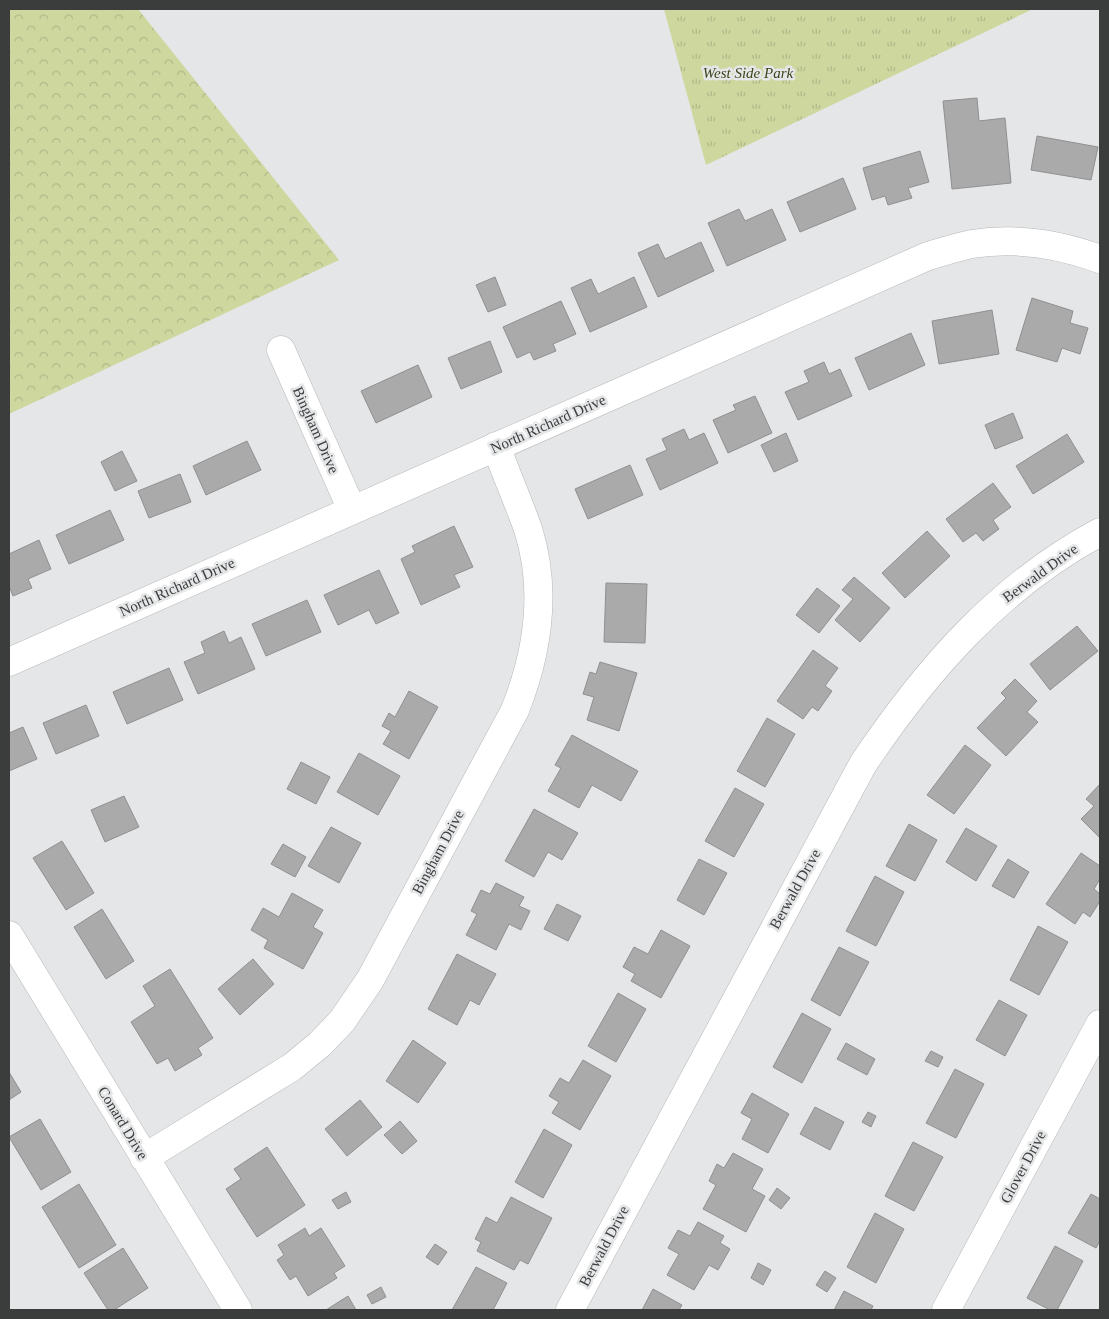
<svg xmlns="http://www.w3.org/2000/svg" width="1109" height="1319" font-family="Georgia,serif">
<defs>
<pattern id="grass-tufts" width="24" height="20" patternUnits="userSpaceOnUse" patternTransform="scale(1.25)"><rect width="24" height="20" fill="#cdd79e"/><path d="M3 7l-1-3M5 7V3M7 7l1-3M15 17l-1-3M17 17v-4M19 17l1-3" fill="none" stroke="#b1b989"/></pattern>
<pattern id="forest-crowns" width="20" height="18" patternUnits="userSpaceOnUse" patternTransform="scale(1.25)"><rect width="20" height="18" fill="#cdd79e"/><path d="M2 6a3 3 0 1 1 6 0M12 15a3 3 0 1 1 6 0" fill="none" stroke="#b1b989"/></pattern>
</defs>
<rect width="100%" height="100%" fill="#e5e6e7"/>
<path fill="url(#grass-tufts)" d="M664,9H1033L706,165Z"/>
<path fill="url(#forest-crowns)" d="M9,9H138L339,260L9,414Z"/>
<path fill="#aaaaab" stroke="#908f91" d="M977,98L979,121L1005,118L1011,183L952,189L943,101Z
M1037,136L1098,147L1091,180L1031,170Z
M920,151L929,182L908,188L912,198L888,205L885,196L872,200L863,168Z
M843,178L856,209L800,232L787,202Z
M739,209L745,221L772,209L786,240L727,266L708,223Z
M701,242L714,271L658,297L638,253L658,244L665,259Z
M495,277L506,305L488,312L476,285Z
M634,277L647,307L590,332L571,288L591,279L598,294Z
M1032,298L1073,311L1070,323L1088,328L1080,354L1062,348L1057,362L1016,350Z
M561,301L576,334L553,344L556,351L534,360L530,352L517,358L503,327Z
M992,310L999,354L939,364L932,321Z
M911,333L925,365L869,390L855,358Z
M490,341L502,372L461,389L448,358Z
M824,362L829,374L840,369L852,396L798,420L785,392L809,382L804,371Z
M418,365L432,397L376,423L361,391Z
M755,396L772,433L728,453L713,420L736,410L733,405Z
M1013,413L1023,438L995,449L985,425Z
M684,429L689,440L704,433L718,463L660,490L646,459L667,450L662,439Z
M786,433L798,461L774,472L761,445Z
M1067,434L1084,462L1033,494L1016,466Z
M247,441L261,470L206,495L193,466Z
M122,451L137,481L115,491L101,462Z
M630,465L643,495L588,519L575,489Z
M180,474L191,502L149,518L138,491Z
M993,483L1011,507L993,520L999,529L983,541L976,533L963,542L946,519Z
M110,510L124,540L69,564L56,535Z
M454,526L473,567L454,575L460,587L421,605L401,559L415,552L412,546Z
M927,531L950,556L905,598L882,573Z
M39,540L51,569L28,579L32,588L13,596L9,586V554Z
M379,570L399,613L376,624L369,610L338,625L324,595Z
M854,577L890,608L860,642L835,620L853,599L842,590Z
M606,583L647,584L645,643L604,642Z
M817,588L840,606L819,633L796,615Z
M307,600L321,632L266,656L252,624Z
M1077,626L1098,651L1050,690L1030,664Z
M224,631L229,643L241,637L255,669L198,694L184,662L205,653L201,642Z
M813,650L838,668L825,686L832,691L818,711L812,707L803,719L777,701Z
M600,662L637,673L619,731L587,720L594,697L583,694L590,672L596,674Z
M169,668L183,700L127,724L113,692Z
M1015,679L1037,701L1027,712L1038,722L1006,756L977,728L1006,698L1001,693Z
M409,691L438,707L409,759L383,744L391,731L382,726L389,713L395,717Z
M86,705L99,736L56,754L43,723Z
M767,718L795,734L765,787L737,771Z
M23,727L37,759L9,771V733Z
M572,735L638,771L621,801L592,785L579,808L548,791L561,768L555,765Z
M965,745L991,765L954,814L927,795Z
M359,753L400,776L378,815L337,792Z
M301,762L330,777L316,804L287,789Z
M1100,784V838L1081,819L1094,806L1086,799Z
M735,788L764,804L734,857L705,841Z
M124,796L139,827L105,842L91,810Z
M534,809L578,833L562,860L548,852L534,877L505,861Z
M909,824L937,840L915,881L886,866Z
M331,827L361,843L339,883L308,866Z
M966,828L997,846L976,881L946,862Z
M62,841L94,893L66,910L33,858Z
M283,844L306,857L295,877L271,864Z
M1081,853L1100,866V879L1094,889L1100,894V901L1090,917L1083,912L1075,924L1046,904Z
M699,859L727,873L704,915L677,900Z
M1008,859L1029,872L1014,898L992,886Z
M875,876L904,892L876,946L846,931Z
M496,883L524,897L519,906L530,911L521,930L509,924L496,950L466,935L477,914L471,911L481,890L490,894Z
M292,893L323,910L313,927L323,933L303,969L264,948L268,940L251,930L263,908L279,917Z
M557,904L581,916L568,941L544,929Z
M102,909L134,961L106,979L74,927Z
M1038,926L1068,942L1039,995L1010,980Z
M661,930L690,946L661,998L631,981L635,974L623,967L634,947L648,954Z
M839,947L869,962L840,1016L811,1000Z
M457,954L496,974L479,1005L470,1000L457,1025L428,1009Z
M253,959L274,984L240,1015L218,989Z
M170,969L213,1038L198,1048L202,1055L175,1071L168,1058L157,1064L131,1022L155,1006L143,986Z
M618,993L646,1009L616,1062L588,1046Z
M999,1000L1027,1015L1005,1056L976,1040Z
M802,1013L831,1029L802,1083L773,1067Z
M413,1040L446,1063L418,1103L386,1081Z
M846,1043L875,1059L867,1075L837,1059Z
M931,1051L943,1057L938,1067L925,1061Z
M583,1060L611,1076L580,1130L552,1113L559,1102L549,1096L560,1078L569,1083Z
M955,1069L984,1084L956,1138L926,1123Z
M9,1072L21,1092L9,1100Z
M752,1093L789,1114L768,1153L742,1139L752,1119L741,1113Z
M360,1100L382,1127L347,1156L325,1129Z
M815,1107L844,1122L830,1150L800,1134Z
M868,1112L876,1116L871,1127L862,1122Z
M40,1119L71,1172L41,1190L9,1137Z
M400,1121L417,1141L402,1154L384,1135Z
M544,1129L572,1145L543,1198L515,1182Z
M913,1142L943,1157L914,1211L885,1196Z
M267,1147L305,1205L257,1237L226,1189L241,1179L234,1169Z
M733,1153L763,1169L752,1189L765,1196L746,1232L703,1209L716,1185L709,1181L717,1164L724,1168Z
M79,1184L116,1245L79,1268L42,1207Z
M777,1188L790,1198L781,1209L769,1200Z
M346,1192L351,1202L338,1209L332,1200Z
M1091,1194L1100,1199V1241L1096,1248L1068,1233Z
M511,1197L552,1218L528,1264L520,1260L514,1270L477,1251L481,1242L475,1239L486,1217L497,1223Z
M875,1213L904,1229L876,1283L847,1267Z
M698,1222L724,1236L720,1243L730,1249L718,1270L709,1265L694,1290L667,1275L679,1254L668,1248L678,1230L690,1236Z
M305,1228L309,1236L321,1228L345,1266L334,1273L337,1278L308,1296L296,1276L290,1280L277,1260L284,1255L278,1245Z
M435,1244L447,1252L438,1265L426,1257Z
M1055,1246L1083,1261L1057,1310H1050L1027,1298Z
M123,1248L148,1288L114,1310H108L84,1273Z
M758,1263L771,1270L763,1285L751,1278Z
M476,1267L507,1283L493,1310H452Z
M825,1271L836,1278L827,1292L816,1285Z
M381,1287L386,1297L372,1304L367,1295Z
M653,1289L682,1305L679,1310H642Z
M844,1291L873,1306L871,1310H834Z
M348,1296L356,1310H326Z"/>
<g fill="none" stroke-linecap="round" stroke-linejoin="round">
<defs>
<path id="street" d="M281,350L352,510
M9,662L928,256C942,252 957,247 972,244C1016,237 1059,244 1100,259
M9,935L238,1310
M144,1158L292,1067L320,1044L342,1021L370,980L515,710C538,652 547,589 528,529C518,501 506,474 496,446
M570,1310L863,764C926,670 999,586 1100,532
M946,1310L1100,1024"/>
</defs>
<use href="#street" stroke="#b7b8b9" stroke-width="29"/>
<use href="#street" stroke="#fff" stroke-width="28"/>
</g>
<g text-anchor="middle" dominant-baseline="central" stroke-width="5" stroke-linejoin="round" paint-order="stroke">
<g font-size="15" font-style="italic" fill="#3d431a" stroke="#e5e6e7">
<text x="748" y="73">West Side Park</text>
</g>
<g font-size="15" fill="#3b3c3c" stroke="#e5e6e7">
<text transform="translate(548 424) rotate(-24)">North Richard Drive</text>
<text transform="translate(316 430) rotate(66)">Bingham Drive</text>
<text transform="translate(1040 573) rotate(-36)">Berwald Drive</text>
<text transform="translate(177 587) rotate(-24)">North Richard Drive</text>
<text transform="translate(438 852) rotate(-62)">Bingham Drive</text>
<text transform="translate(795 889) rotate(-61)">Berwald Drive</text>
<text transform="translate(123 1123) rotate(59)">Conard Drive</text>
<text transform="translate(1023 1167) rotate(-62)">Glover Drive</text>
<text transform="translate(604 1246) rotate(-62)">Berwald Drive</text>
</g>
</g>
<rect width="1109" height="1319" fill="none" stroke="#3b3c3c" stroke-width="20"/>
</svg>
